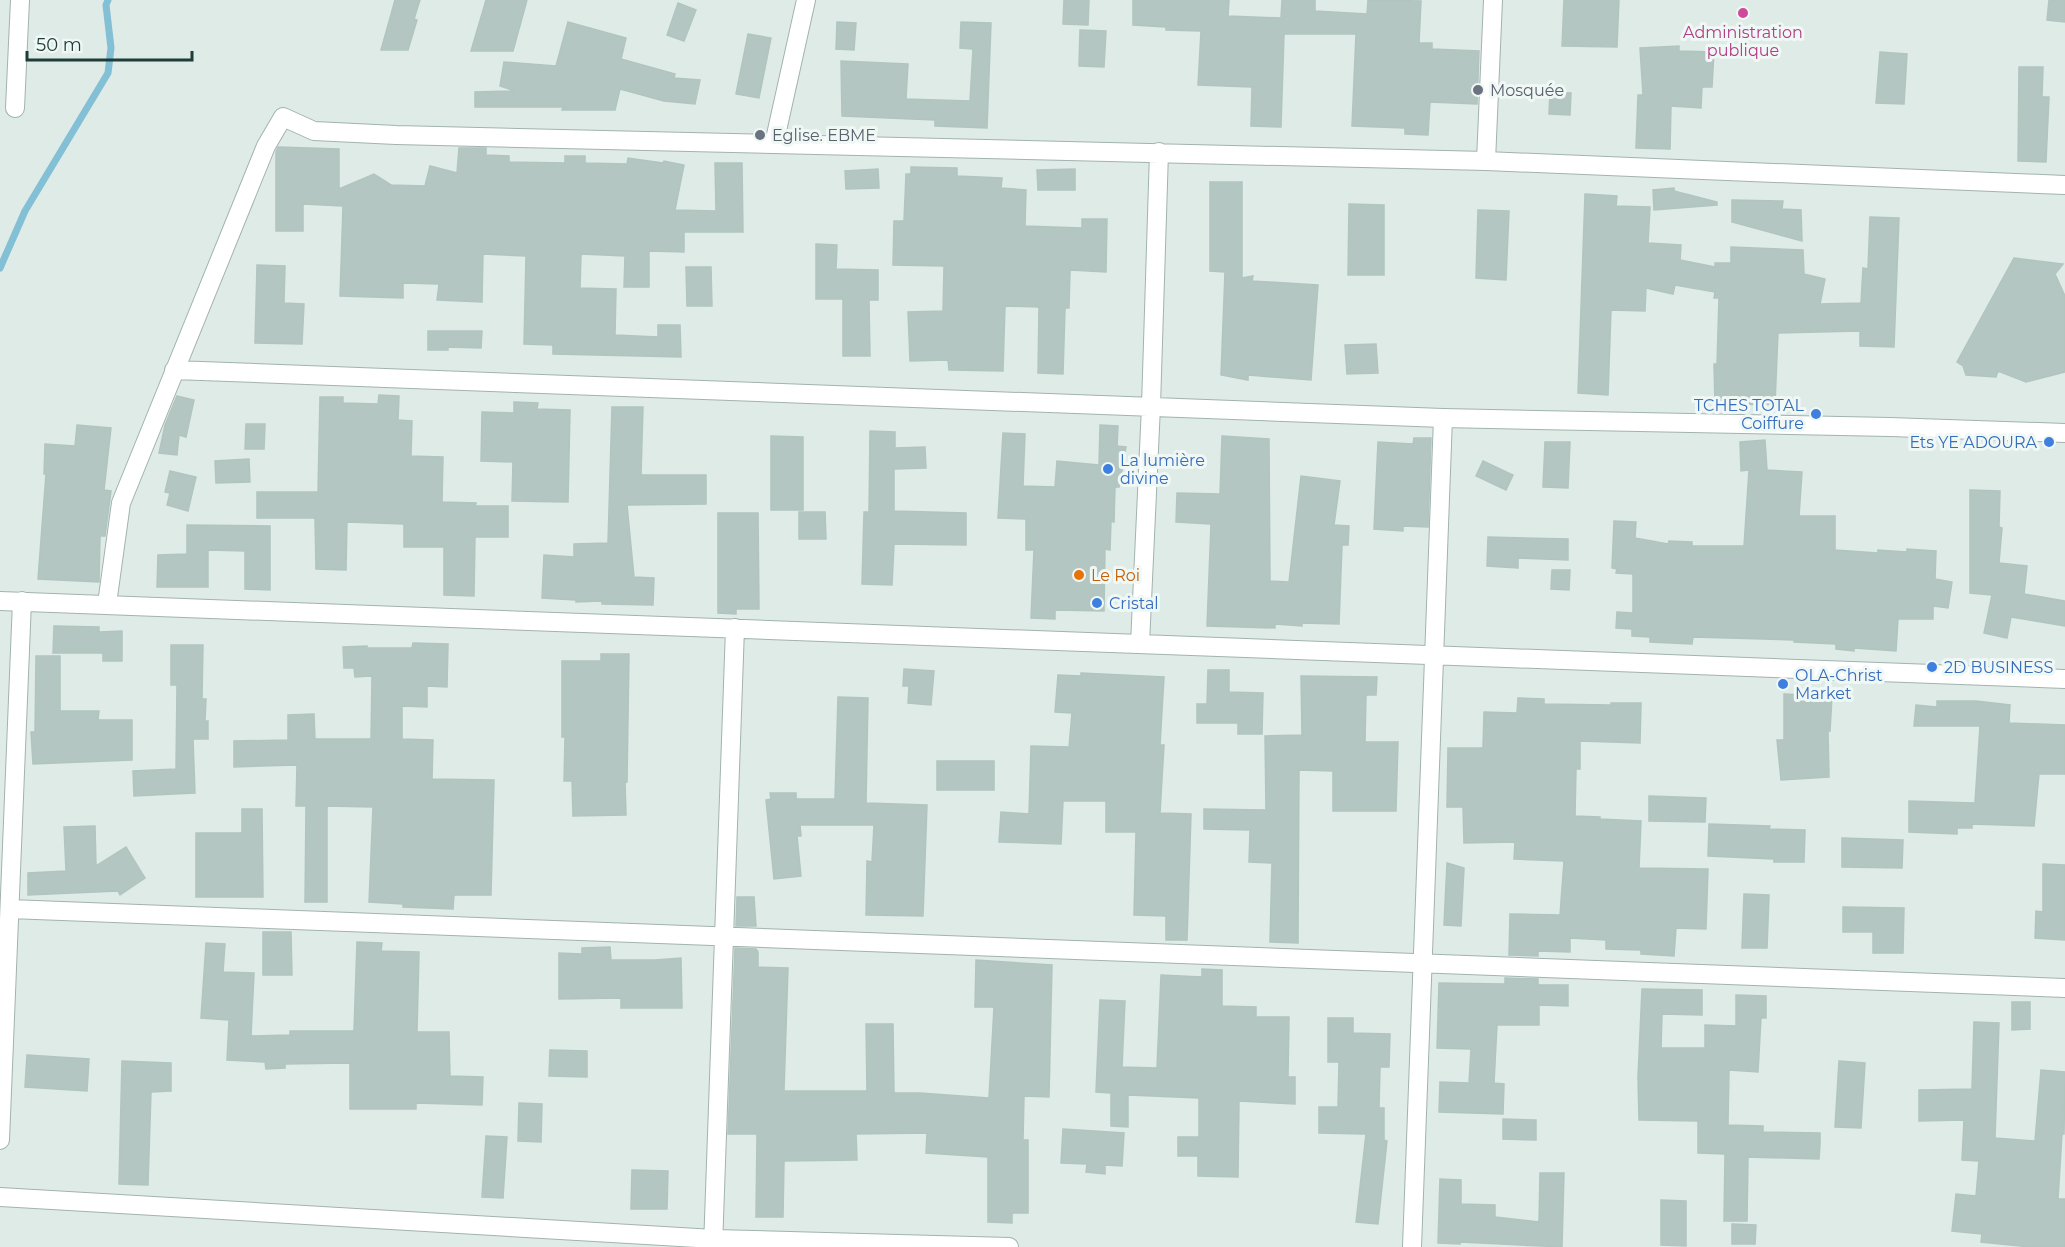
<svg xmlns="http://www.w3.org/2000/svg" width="2065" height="1247" font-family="Montserrat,sans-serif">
<rect width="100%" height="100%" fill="#dfebe7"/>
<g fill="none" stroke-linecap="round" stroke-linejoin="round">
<path stroke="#83bfd5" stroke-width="7" d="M0,268L25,211L108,73L111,48L106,5L108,0"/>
</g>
<path fill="#b4c6c1" stroke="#b1c5bf" stroke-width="1.5" d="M395,0H420L414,19L417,20L408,50H381Z
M486,0H527L513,51H471Z
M1064,0H1089L1088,25L1063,24Z
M1133,0H1229L1228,16L1281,18L1282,0H1315V11L1367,14L1368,0L1421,1L1419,43H1432V49L1479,51L1477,104L1430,102L1428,135L1405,134V128L1352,126L1356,34H1284L1281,127L1251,126L1252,87L1198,85L1201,31L1166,30V27L1133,25Z
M1564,0H1619L1617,47L1562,46Z
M2049,0H2065V22L2047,20Z
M678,3L696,10L684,41L667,35Z
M568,22L626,38L621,59L675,74L674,78L700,80L695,104L664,101L620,89L615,110H562L563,107H475V92L515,91L500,86L504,62L556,66Z
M837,22L856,23L854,50L836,49Z
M961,22L991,23L987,128L935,126V120L842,116L841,61L908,64L906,99L970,101L973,49L960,48Z
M1080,30L1106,31L1104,67L1079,66Z
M748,34L771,38L759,98L736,94Z
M1679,46V51L1714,52L1712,87H1702L1701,108L1671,106L1670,149L1636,148L1638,95H1643L1640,48Z
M1880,52L1907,54L1904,104L1876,103Z
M2019,67H2043L2042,97H2049L2046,162L2018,161Z
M1550,92L1571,93L1570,115L1549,114Z
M278,147L339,149V189L374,174L391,185L425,186L430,166L457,173L459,148H486V155L509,156V162L565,163V156H585V163L627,164L628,158L663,163L664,161L684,165L675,210L716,211L715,163H742L743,232H684V252L649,251V287H624L625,256L581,254L580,288L616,289L615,335L658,337V325H680L681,357L553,354V345L524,344L526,256L483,254L482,302L437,300L439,284L403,283V298L340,296L343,206L303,204V231H276V152Z
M911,167L957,168V176L1002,178L1001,188L1026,190L1025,226L1082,228V219H1107L1106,272L1070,270L1069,308H1065L1063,374L1038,373L1039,307L1005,306L1003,371L949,370L948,360L910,361L908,312L943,311L944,266L893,265L894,221H904L906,174H911Z
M878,169L879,188L846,189L845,171Z
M1075,169V190H1038L1037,170Z
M1210,182H1242V278L1253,276L1252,281L1318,285L1311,380L1248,375V380L1221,375L1225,272L1210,271Z
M1674,188V191L1717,202V205L1654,210L1653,190Z
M1585,194L1617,196L1616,206L1650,207L1648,243L1681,245L1680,260L1715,267V263H1731V247L1803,250L1804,274L1825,279L1820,304L1861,303L1863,268L1868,269L1870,217L1899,218L1894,347L1860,346V331L1778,333L1775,404L1715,405L1714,364H1717L1719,298H1714L1715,292L1675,285L1673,294L1646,288L1645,311L1611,310L1608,395L1578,393Z
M1732,200L1783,201L1782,209L1801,210L1802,241L1732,222Z
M1349,204L1384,205V275H1348Z
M1478,210L1509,211L1506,280L1476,278Z
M816,244L837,245L836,269L878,270V300H869L870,356H843V299H816Z
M2014,258L2063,264L2055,274L2065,296V372L2026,382L1998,371L1996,377L1966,375L1963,366L1957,362Z
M257,265L285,266L284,303L304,304L302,344L255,343Z
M686,267H711L712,306H687Z
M428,331H482L481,348L448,347V350H428Z
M1376,344L1378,373L1347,374L1345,345Z
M379,395L399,396L398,420L412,421L411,456L443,457L442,502L476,503L475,506H508V537H475L474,596L444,595V547H404V524L347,522L346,570L316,569L315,518H257V492H318L320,397H343V403L378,404Z
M177,396L194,400L186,437L179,435L177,455L159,453L165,425Z
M514,402L538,403L537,409L570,410L568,502L512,501L513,462L481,461L482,412L514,413Z
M612,407H643L641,475H706V504L627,505L634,577L654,578L653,605L602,604V601L576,602V600L542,598L544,555L574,557V544L608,543Z
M246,424H265L264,449H245Z
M77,425L111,428L104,490L111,491L105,536H100L99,582L38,579L46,474H44L45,444L75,446Z
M1100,425L1118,426L1117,446L1126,447L1119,487H1115L1114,522L1111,521L1110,550L1105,549L1104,611L1055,610V619L1031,618L1034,550H1026V519L998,518L1003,433L1025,434L1023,486L1055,487L1057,461L1099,465Z
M870,431L895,432V448L925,447L926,468L894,469V511L966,513V545L894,544L892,585L862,584L864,512H869Z
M771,436L803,437V510H771Z
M1222,436L1269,439L1270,581L1289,582L1301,476L1340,481L1334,525L1349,526L1348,545H1342L1339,624L1302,623V626L1275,624V628L1207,626L1211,524L1176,522L1177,493L1220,494Z
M1414,438H1431L1428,527L1403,526V531L1374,529L1378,442L1413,444Z
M1765,440L1767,470L1802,472L1799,516H1835V550L1878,553V550L1907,552V549L1936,551L1935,579L1952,582L1948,608L1933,606V619H1898L1896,651L1854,648V651L1836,649V644L1794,642V640L1693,637L1692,644L1650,642V637L1632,636V629L1616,628L1617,612L1633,613V574L1616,573L1617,569L1612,568L1614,521L1636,522L1635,538L1668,544L1669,541L1692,542V546H1744L1749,470L1741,471L1740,442Z
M1545,442H1570L1568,488L1543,487Z
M249,459L250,482L216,483L215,461Z
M1483,461L1513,475L1506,490L1476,476Z
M170,471L196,477L188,511L167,505L170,493L165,492Z
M1970,490L2000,491L1999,527L2002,528L1999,563L2027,566L2024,594L2065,601V626L2011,617L2007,638L1984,633L1992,595L1970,593Z
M799,512H825L826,539H799Z
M718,513H758L759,609H736V614L718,613Z
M187,525L270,526V590L245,589V551L208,550V587H157L158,555L187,554Z
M1488,537L1568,539V560L1518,558V568L1487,566Z
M1552,570H1570L1569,590L1551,589Z
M54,626L99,627V632L122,631V661H103V653H53Z
M413,643L448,644L447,687L427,686V707L402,706V739L433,740L432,779L494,780L491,895H454L453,909L403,907V904L369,902L373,807L327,806V902H305L306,806H296L297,765L234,767V741L288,740V715L314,714L315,739H371L372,676L355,677L354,668H344L343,647L367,646V648H412Z
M171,645H203L202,699H206L205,721H208V739H193L195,793L134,796L133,771L176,769L177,685H171Z
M601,654H629L627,782H625L626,815L573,816L572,781H564L565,737H562V661H601Z
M36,656H60V711H99L98,720H132V760L33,764L31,732H35Z
M904,669L934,671L931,705L908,703L909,686H903Z
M1208,670H1229V692L1263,693L1262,734H1238V723H1197V704H1207Z
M1081,673L1164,677L1160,745H1164L1160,813L1191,814L1187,940H1166V916L1134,915L1136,832H1106V801H1063L1061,844L999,842L1001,812L1029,814L1031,746L1069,747L1072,713L1055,712L1058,675L1081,676Z
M1301,676L1377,677L1376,695H1366L1365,742H1398L1396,811H1333V771L1299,770L1298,943L1270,942L1272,863L1249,862L1250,830L1204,829V809L1266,810L1265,736L1302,735Z
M1784,694L1832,696L1830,731H1828L1829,777L1781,780L1777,740H1784Z
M838,697L868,698L866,803L927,805L923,916L866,915L867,861L872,862L874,825H800L801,836H797L801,876L774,879L766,800L771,799L770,793H796V799H835Z
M1518,698L1544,699V704L1611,705V703H1641L1640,743L1580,741V769H1576L1575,816L1600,817V819L1641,821L1639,868L1708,869L1706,929L1676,928L1674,956L1641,954V950L1606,949V940L1570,938V952L1538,951V956L1509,955L1510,914L1560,915L1564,861L1514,859L1515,842L1464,843L1463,807H1447L1448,748H1483L1484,712L1517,713Z
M1937,701H1976L2010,705L2009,723L2065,725V774H2039L2034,826L1972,824V828H1957V834L1909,832V801L1975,803L1980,726H1914L1916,705L1937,707Z
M937,761H994V790H937Z
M1649,796L1706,798L1705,822L1649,821Z
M242,809H262L263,897H196V833H242Z
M1709,824L1770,826L1769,829L1805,830L1804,862H1774V859L1708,856Z
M95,826L96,866L126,847L145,878L120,895L118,891L28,895V873L66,871L64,827Z
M1842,838L1903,840L1902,868L1842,867Z
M1447,863L1464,868L1461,926L1444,925Z
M2043,864L2065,865V940L2035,938L2036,911L2043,912Z
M1744,894L1769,895L1767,948H1742Z
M737,897H754L756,926H736Z
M1843,907L1904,908L1903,953H1873V932H1843Z
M263,932H291L292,975H263Z
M357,942L382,943L381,951L419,952L417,1032H449L450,1076L483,1077L482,1105L416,1103V1109H350V1063L285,1064V1068L266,1069L265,1062L227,1060L229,1020L201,1018L206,943L225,944L223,972L254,973L251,1036L290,1035V1031H354Z
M610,947L611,960H655L681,958L682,1008H621V998L559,999V953L582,954V948Z
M735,948L756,949L758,952V967L788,968L784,1091H867L866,1024H893L894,1093H920L989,1098L994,1007H975L976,960L1052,965L1049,1097L1024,1096L1023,1140H1028V1213H1012V1223L988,1222V1157L926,1153L927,1133L856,1134L857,1160L784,1161L783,1217H756L757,1134H728Z
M1202,969L1222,970V1006L1256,1007V1017H1289L1288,1077H1295V1104L1239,1101L1238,1177L1198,1176V1156H1178V1137H1199V1098L1128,1095V1127L1111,1126V1093L1096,1092L1100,1000L1125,1001L1122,1067L1157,1068L1161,975L1202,977Z
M1505,978L1538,979V985H1568V1006L1539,1005V1025H1497L1494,1083L1504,1084L1503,1114L1439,1112L1440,1082L1469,1083L1471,1049L1437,1048L1439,983L1505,984Z
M1642,989L1702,990V1015L1662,1014L1661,1048H1705V1025L1736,1026V995L1766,996V1018H1761L1758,1072L1729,1070L1728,1125L1763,1126V1132L1820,1133V1144L1819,1159L1748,1157L1747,1221H1724L1725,1154L1698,1153V1121L1639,1120L1638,1077Z
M2012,1002H2030V1029L2012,1030Z
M1328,1018H1353V1033L1390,1034L1389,1067H1380L1379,1108H1384V1140L1387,1141L1378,1224L1356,1222L1366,1134L1319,1133V1107H1338L1339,1062H1328Z
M1974,1022L1999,1023L1995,1138L2035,1141L2041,1070L2065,1072L2064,1134H2062L2058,1199H2065V1247H2030L1981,1242L1982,1234L1952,1231L1956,1194L1976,1196L1979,1161L1962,1160L1964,1120L1919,1121V1090L1972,1089Z
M550,1050L587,1051V1077L549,1076Z
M27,1055L89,1059L87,1091L25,1087Z
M122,1061L171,1063V1091L151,1092L148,1185L119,1184Z
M1839,1061L1865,1063L1861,1128L1835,1127Z
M519,1103L542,1104L541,1142L518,1141Z
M1503,1119L1536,1120V1140L1503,1139Z
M1063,1129L1124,1133L1122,1166L1105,1165V1174L1086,1172L1087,1164L1061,1163Z
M486,1136L507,1137L503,1198L482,1197Z
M632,1170L668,1171L667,1209H631Z
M1540,1173H1564L1562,1247L1460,1242V1244L1438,1243L1440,1179L1461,1180V1204L1495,1205V1217L1539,1222Z
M1661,1200L1686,1201V1246L1661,1245Z
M1732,1224L1756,1225L1755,1244H1732Z"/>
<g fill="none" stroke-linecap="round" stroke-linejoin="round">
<defs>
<path id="minor" d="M15,108L20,0
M774,144L806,0
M1486,161L1493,0
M174,370L1443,418L1890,427L2065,433
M0,601L2065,679
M107,604L121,503L266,146L283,117L314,131L396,135L1486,161L2065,185
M1140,644L1151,406L1159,152
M10,909L2065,988
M0,1140L22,601
M0,1197L714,1239L1009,1247
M713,1247L735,628
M1412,1247L1443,418"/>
</defs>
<use href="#minor" stroke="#a2b3af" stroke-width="20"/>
<use href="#minor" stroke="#fff" stroke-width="18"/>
</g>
<circle fill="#d1479c" stroke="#f0f8f5" stroke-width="2" cx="1743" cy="13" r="6"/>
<g fill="#6b7280" stroke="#f0f8f5" stroke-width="2">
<circle cx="1478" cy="90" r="6"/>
<circle cx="760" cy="135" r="6"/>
</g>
<g fill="#3f7fe0" stroke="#f0f8f5" stroke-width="2">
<circle cx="1816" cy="414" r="6"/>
<circle cx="2049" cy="442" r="6"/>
<circle cx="1108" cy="469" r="6"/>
<circle cx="1097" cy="603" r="6"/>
<circle cx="1932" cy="667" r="6"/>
<circle cx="1783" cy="684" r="6"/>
</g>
<circle fill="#e8710a" stroke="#f0f8f5" stroke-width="2" cx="1079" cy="575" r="6"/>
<g text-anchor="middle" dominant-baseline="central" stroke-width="6" stroke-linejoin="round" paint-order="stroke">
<g font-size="16" fill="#b23c85" stroke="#f0f8f5">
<text x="1743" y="32">Administration<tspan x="1743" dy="18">publique</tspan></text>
</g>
<g font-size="16" fill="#5b616d" stroke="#f0f8f5" text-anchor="start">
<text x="1490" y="90">Mosquée</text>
<text x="772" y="135">Eglise. EBME</text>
</g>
<g font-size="16" fill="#366cbe" stroke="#f0f8f5" text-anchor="start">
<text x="1804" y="405" text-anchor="end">TCHES TOTAL<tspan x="1804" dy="18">Coiffure</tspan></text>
<text x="2037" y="442" text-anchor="end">Ets YE ADOURA</text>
<text x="1120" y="460">La lumière<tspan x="1120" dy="18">divine</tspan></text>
<text x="1109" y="603">Cristal</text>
<text x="1944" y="667">2D BUSINESS</text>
<text x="1795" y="675">OLA-Christ<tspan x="1795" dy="18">Market</tspan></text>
</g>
<g font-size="16" fill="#c56008" stroke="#f0f8f5" text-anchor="start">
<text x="1091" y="575">Le Roi</text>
</g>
</g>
<path d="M27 51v9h165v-9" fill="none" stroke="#1f3d38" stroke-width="3"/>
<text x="36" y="51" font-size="18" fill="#1f3d38" stroke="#f0f8f5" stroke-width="4.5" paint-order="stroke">50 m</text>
</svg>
